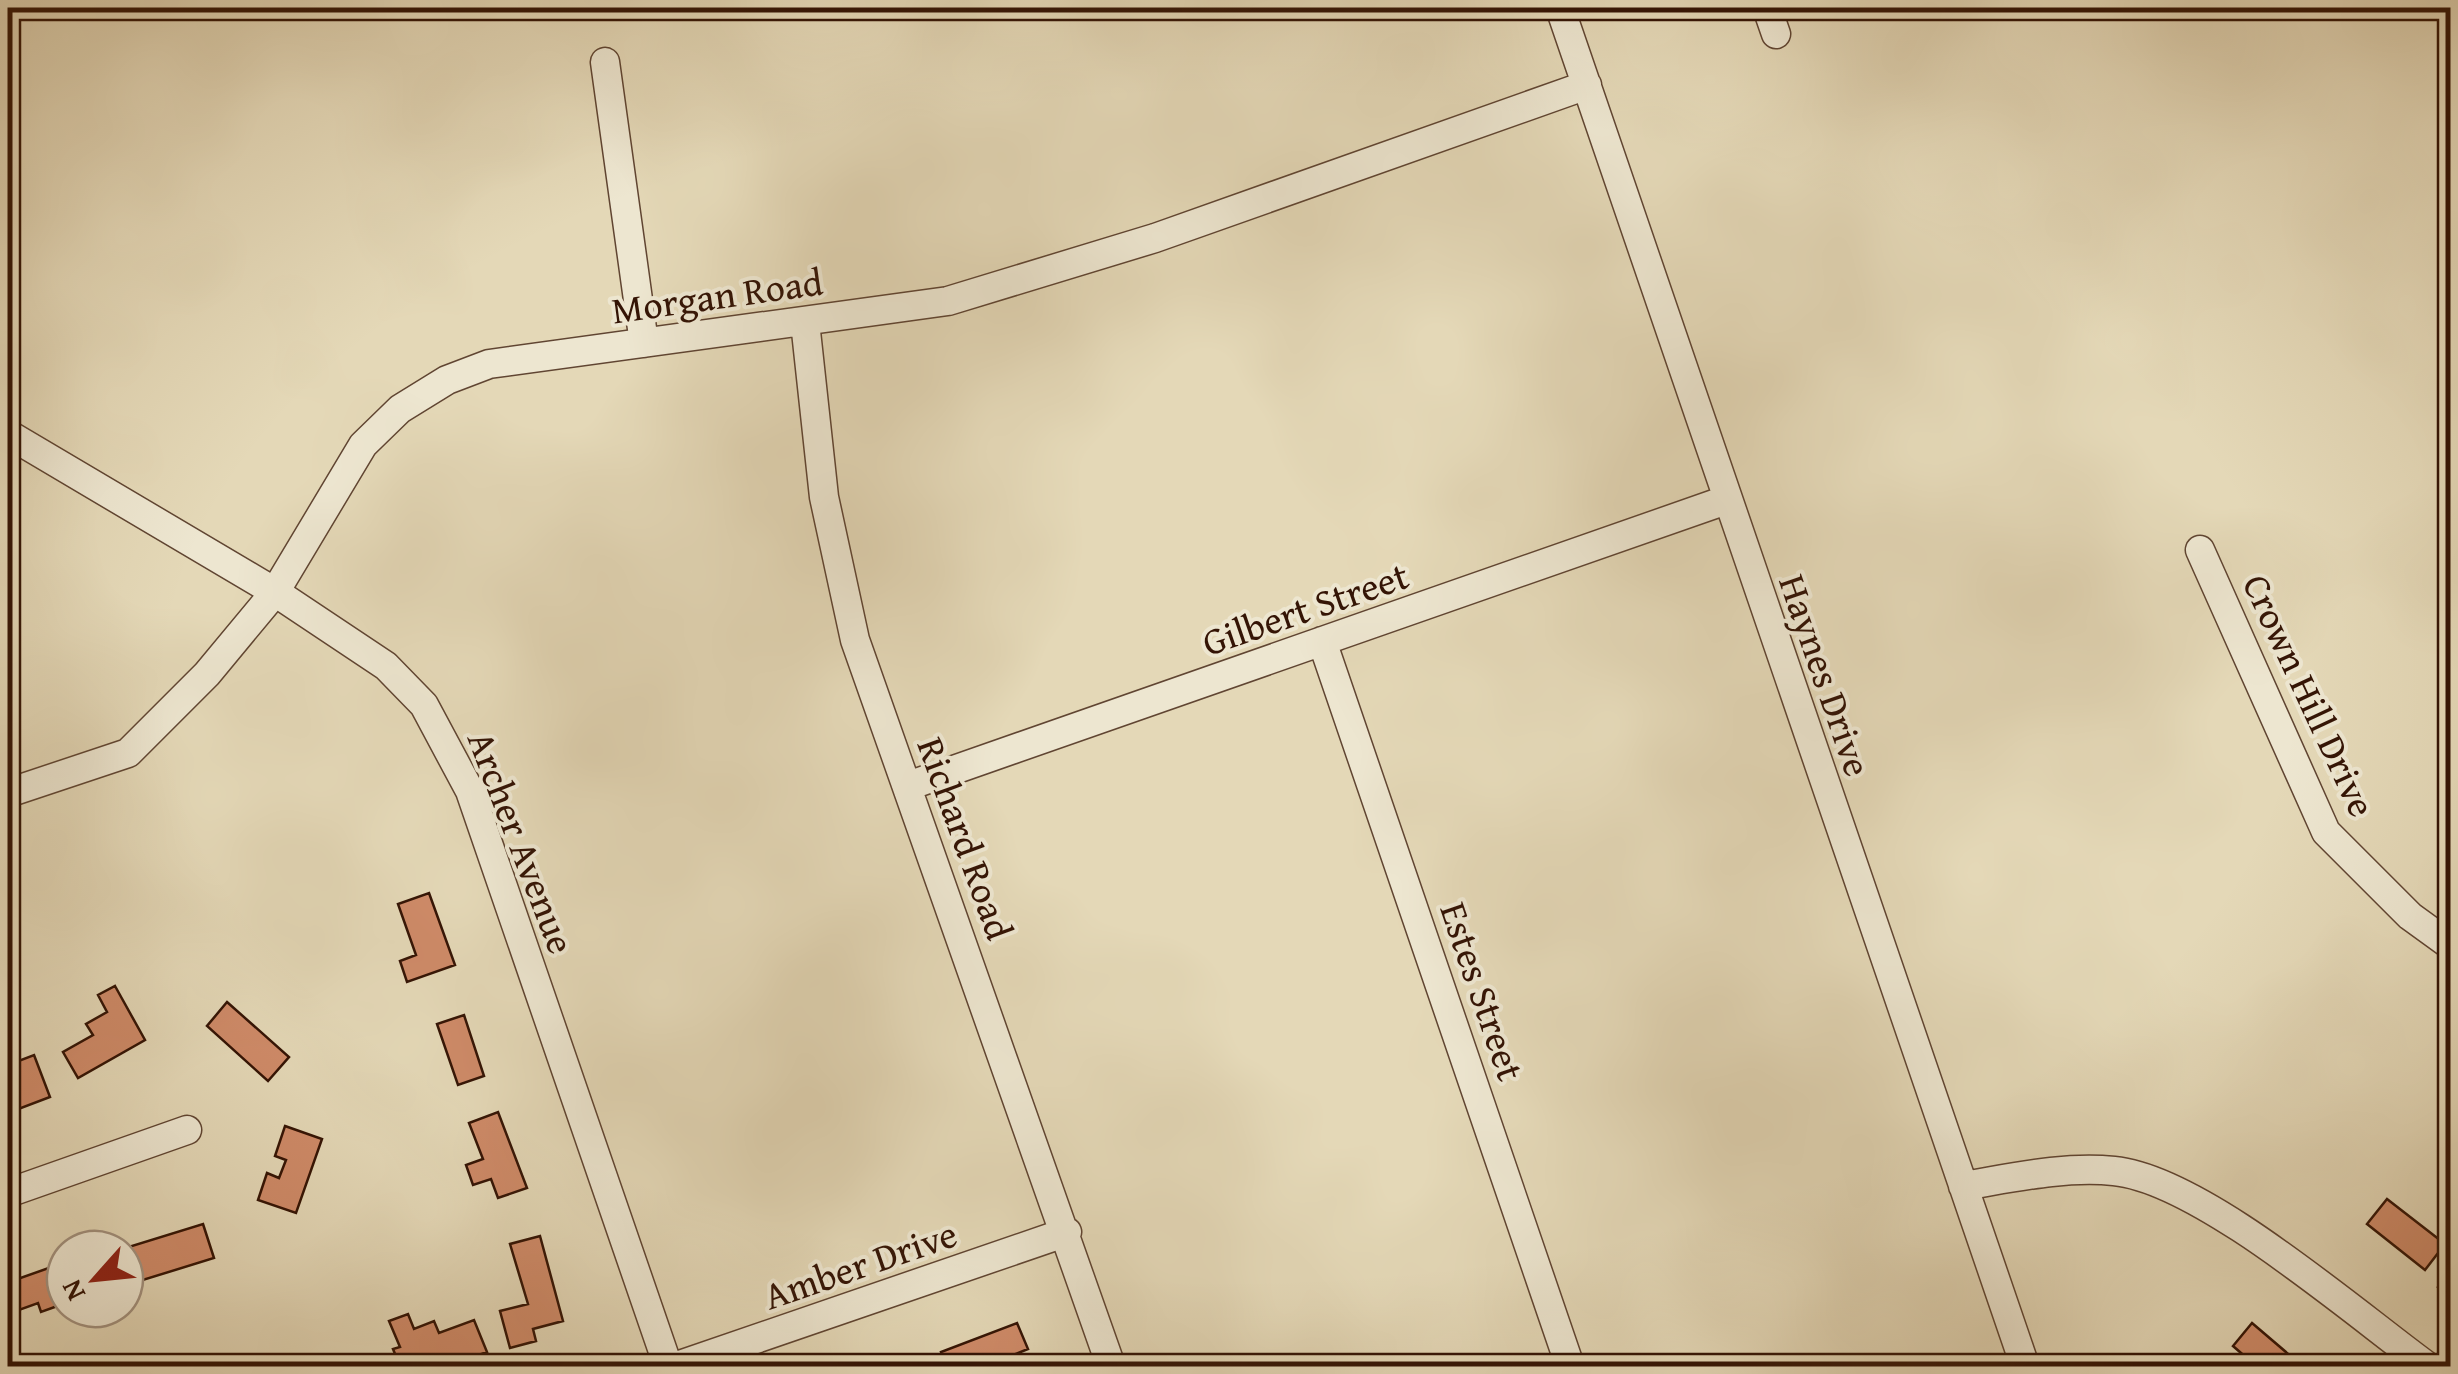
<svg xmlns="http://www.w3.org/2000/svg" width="2458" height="1374" font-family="'Gentium Book Plus',serif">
<rect width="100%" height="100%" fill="#e4d8b7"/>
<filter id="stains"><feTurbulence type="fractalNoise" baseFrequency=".002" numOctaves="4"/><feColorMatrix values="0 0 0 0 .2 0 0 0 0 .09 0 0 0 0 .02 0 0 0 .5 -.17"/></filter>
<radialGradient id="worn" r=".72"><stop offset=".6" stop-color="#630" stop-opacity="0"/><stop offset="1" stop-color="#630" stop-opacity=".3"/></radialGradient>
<path fill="#cf8b69" stroke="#341405" stroke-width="2.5" d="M429,893L455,965L407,982L400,961L416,955L398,904Z
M115,986L145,1040L78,1078L63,1052L93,1035L86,1024L107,1012L98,995Z
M227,1002L289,1057L268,1081L207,1026Z
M464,1015L484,1076L458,1085L437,1024Z
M34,1055L50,1097L8,1113V1078L12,1077L8,1065Z
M498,1112L527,1188L498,1198L491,1179L473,1185L466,1165L483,1159L469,1123Z
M285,1126L322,1139L296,1213L258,1200L267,1173L279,1178L286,1160L275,1156Z
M2387,1199L2445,1244L2425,1270L2367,1224Z
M203,1224L214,1258L133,1283L122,1249Z
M540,1236L563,1321L533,1329L536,1341L510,1348L500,1311L528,1304L510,1244Z
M65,1249L63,1304L41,1312L38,1303L19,1310L9,1282L63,1263L59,1251Z
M2450,1272V1297L2438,1287Z
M408,1314L414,1329L434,1321L439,1333L474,1320L487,1352L448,1366H400L393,1349L400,1347L389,1321Z
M1017,1323L1028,1349L1013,1355L1017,1366H946L941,1352Z
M2252,1323L2293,1358L2285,1366H2256L2233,1346Z"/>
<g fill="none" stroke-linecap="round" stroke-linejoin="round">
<defs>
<path id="minor" d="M1560,8L2025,1366
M1767,8L1776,34
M605,62L644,343
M805,322L824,497L855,640L1111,1366
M8,434L275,592L386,666L424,705L470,791L668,1366
M2200,550L2326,832L2410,916L2450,945
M1322,641L1570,1366
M908,786L1726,500
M8,793L128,753L207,674L275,592L363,445L400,409L447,380L489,364L948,301L1155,238L1587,85
M1963,1186C2012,1178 2063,1166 2114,1171C2200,1179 2353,1312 2427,1366
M8,1193L187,1130
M677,1366L1067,1232"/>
</defs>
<use href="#minor" stroke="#604532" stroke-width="31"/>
<use href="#minor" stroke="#ede6d0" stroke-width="28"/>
</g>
<g text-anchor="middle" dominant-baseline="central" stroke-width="8" stroke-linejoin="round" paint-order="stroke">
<g font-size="38" fill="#341405" stroke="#ede6d0">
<text transform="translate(717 295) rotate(-8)">Morgan Road</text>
<text transform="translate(1305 608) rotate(-19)">Gilbert Street</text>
<text transform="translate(1826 675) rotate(71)">Haynes Drive</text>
<text transform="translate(2310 695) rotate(65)">Crown Hill Drive</text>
<text transform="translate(966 838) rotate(70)">Richard Road</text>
<text transform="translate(522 842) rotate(69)">Archer Avenue</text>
<text transform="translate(1483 991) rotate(71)">Estes Street</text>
<text transform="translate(860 1264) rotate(-19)">Amber Drive</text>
</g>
</g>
<rect width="2458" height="1374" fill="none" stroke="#e4d8b7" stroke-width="40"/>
<rect x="10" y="10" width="2438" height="1354" fill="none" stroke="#341405" stroke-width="5"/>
<rect x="20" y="20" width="2418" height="1334" fill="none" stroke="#341405" stroke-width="2.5"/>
<g transform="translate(95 1279) rotate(243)"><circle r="48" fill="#ede6d0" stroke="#a3927f" stroke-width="2.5"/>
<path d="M0-8L18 38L0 25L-18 38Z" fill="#8f2418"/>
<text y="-15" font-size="28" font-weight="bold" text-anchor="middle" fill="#341405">N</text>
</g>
<rect width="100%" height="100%" filter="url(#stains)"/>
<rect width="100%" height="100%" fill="url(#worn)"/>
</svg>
